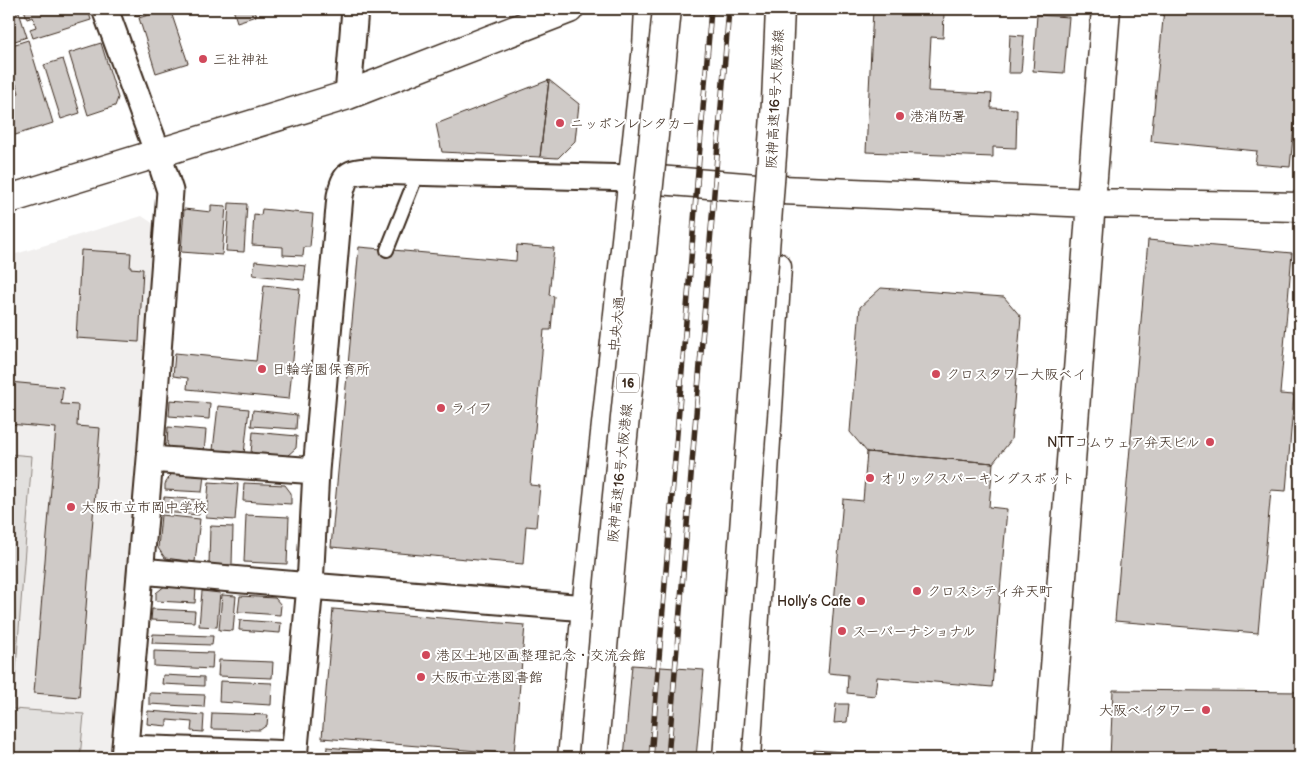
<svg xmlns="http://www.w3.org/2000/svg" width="1309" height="767" font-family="'Balsamiq Sans','Klee One',sans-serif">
<rect width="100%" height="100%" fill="#fff"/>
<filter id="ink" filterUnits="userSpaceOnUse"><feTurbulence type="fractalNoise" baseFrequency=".02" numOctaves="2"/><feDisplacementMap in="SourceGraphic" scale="10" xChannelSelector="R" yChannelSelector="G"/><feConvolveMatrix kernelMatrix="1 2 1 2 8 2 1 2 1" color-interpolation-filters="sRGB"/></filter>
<g filter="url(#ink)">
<path fill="#f1efee" d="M142,216L157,226L112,758H9V256Z"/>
<path fill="#e2e0de" stroke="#8e857e" d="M9,454L32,456L13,709L84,714L80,758H9Z"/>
<path fill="#cfcac7" stroke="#3b2a1e" d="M9,9H18L27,37L9,43Z
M24,9H88L91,20L33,38L30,29L36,27L33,17L27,19Z
M134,9H157L136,16Z
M166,9H170L188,63L156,73L139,18Z
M233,9H254L256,16L237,22Z
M373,9H396L398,12L385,16Z
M873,9L944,13L943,38L931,37L928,91L992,94L991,108L1017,109L1016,148L993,147V157L866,152Z
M1164,9H1300V67L1290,167L1255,164L1257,151L1151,141Z
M1037,15L1069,17L1064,73L1033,71Z
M1010,35L1024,36L1021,73H1008Z
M28,40L53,123L9,137V97L19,93L16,84L9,87V46Z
M101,43L118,98L115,106L88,115L69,53Z
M63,59L80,113L61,119L44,65Z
M549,80L540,157L442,152L436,124Z
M549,80L579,104L575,141L558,158L540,157Z
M229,203L247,204L244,252L226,251Z
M211,205L226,206L222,255L181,252L184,209L211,212Z
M262,209L313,214L310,247H304L303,256L283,255V247L252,245L254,214L261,215Z
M1148,240L1292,253L1280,394L1294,395L1286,491L1271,490L1258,633L1115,621Z
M517,245L554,248L549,295L554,296L551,330H544L530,485L540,486L536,527L526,526L523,564L331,547L359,247L516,261Z
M81,250L131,253L130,268L143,269L139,342L76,338Z
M255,261L306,266L304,280L253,275Z
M264,285L300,289L289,399L187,389L188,378L173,376L175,353L256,361Z
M881,288L1004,297L1021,317L1011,440L993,463L867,452L850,432L860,307Z
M9,382L63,387L61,404L78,405L77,426L100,428L79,697L34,693L56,428L9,424Z
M170,400L210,403L209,419L169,416Z
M218,406L249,409L244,454L213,450Z
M253,410L297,415L296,429L251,426Z
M168,427L206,430L204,453L173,452L167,444Z
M253,432L297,436L296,448L287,456L251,453Z
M867,452L993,463L989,507L1007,509L992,687L877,677L875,696L847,693L848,675L828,673L843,499L863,501Z
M172,473L204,475L202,492L165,490V484Z
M209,482L238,484L235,520L206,518Z
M244,483L285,485L291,493V504L243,501Z
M164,497L201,500L199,515L163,512Z
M161,515L200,519L195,562L165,558L158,548Z
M246,515L289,517L287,564L244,562Z
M210,526L233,527L232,565H209Z
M166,585L196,587L195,603L156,601V593Z
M202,591L220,593L217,627L199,626Z
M222,595L236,596L233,631L219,630Z
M240,596L275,598L281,605L280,615L238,612Z
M152,609L195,611L194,622L151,620Z
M333,609L525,625L514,754L322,738Z
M240,620L281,623L280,633L239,630Z
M153,634L213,636L212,645L152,643Z
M154,651L213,653L212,669L154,666Z
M219,660L273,662L272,678L218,676Z
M632,665L704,670L696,758H624Z
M163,675L204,677V686L162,684Z
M220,681L272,683L271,705L219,702Z
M1113,690L1300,692V758H1110Z
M149,693L205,695L204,707L149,704Z
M836,704H849L847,722L834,723Z
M148,711L204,715L203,732L191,731L192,722L167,720V726L147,724Z
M212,713L268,715L267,725L260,730L211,729Z
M327,747L450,758H326Z
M814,750L932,758H814Z"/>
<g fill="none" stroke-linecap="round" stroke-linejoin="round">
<defs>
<path id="service" d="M387,250L418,172"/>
<path id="minor" d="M105,9L158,154L170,191L150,459L124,758
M348,95L355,9
M150,459L316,471
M141,571L310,586L586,608
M125,748L294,754
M294,758L310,586L316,471L340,196C345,174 348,172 370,171L633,178"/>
<path id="tertiary" d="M633,178L782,190L1092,203L1300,207
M9,199L348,95L569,9
M1048,758L1106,9"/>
<path id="primary" d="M572,758L586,608L647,47L649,9
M746,758L777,267"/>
</defs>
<use href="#service" stroke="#3b2a1e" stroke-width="16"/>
<use href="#minor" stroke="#3b2a1e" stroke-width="29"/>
<use href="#tertiary" stroke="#3b2a1e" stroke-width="31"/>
<use href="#primary" stroke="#3b2a1e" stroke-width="31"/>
<use href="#service" stroke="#fff" stroke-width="12"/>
<use href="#minor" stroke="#fff" stroke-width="25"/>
<use href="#tertiary" stroke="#fff" stroke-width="28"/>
<use href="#primary" stroke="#fff" stroke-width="28"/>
<defs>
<path id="rail" d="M651,758L711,9
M668,758L729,9"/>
</defs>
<use href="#rail" stroke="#3b2a1e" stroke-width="5.5"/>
<use href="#rail" stroke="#fff" stroke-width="4" stroke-dasharray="11" stroke-linecap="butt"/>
<defs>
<path id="motorway-bridge" d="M593,758L615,515L667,9
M727,758L776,102L780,9"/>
</defs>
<use href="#motorway-bridge" stroke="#3b2a1e" stroke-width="31" stroke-linecap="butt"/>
<use href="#motorway-bridge" stroke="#fff" stroke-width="28"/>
</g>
</g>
<g fill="#d1495b" stroke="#fff" stroke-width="2">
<circle cx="203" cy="59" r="5"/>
<circle cx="900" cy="116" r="5"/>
<circle cx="560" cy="123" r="5"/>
<circle cx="262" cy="369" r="5"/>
<circle cx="936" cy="374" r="5"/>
<circle cx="441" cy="408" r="5"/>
<circle cx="1210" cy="442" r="5"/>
<circle cx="870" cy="478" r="5"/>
<circle cx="71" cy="507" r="5"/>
<circle cx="917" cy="591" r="5"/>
<circle cx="861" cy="601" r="5"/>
<circle cx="842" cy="631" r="5"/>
<circle cx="426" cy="655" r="5"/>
<circle cx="421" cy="677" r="5"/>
<circle cx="1206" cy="710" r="5"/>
</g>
<g text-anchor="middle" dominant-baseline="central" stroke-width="4" stroke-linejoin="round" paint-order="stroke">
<rect fill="#fff" stroke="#766a62" stroke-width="1" x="617" y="373.5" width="22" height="19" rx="4"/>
<g font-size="12" font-weight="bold" fill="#3b2a1e">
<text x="628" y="383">16</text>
</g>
<g font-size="14" fill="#3b2a1e" stroke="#fff" text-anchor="start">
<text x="213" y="59">三社神社</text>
<text x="910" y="116">港消防署</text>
<text x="570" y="123">ニッポンレンタカー</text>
<text x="272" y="369">日輪学園保育所</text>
<text x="946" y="374">クロスタワー大阪ベイ</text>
<text x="451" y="408">ライフ</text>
<text x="1200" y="442" text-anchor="end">NTTコムウェア弁天ビル</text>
<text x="880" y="478">オリックスパーキングスポット</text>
<text x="81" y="507">大阪市立市岡中学校</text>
<text x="927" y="591">クロスシティ弁天町</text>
<text x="851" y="601" text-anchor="end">Holly’s Cafe</text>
<text x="852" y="631">スーパーナショナル</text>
<text x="436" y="655">港区土地区画整理記念・交流会館</text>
<text x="431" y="677">大阪市立港図書館</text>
<text x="1196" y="710" text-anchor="end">大阪ベイタワー</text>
</g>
<g font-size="14" fill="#3b2a1e" stroke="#fff">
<text transform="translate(775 99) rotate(-87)">阪神高速16号大阪港線</text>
<text transform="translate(617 324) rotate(-84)">中央大通</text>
<text transform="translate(620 473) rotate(-84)">阪神高速16号大阪港線</text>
</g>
</g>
<rect width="1309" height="767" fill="none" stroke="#fff" stroke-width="30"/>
<rect x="15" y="15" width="1279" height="737" fill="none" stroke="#3b2a1e" stroke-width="2" filter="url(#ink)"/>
</svg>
